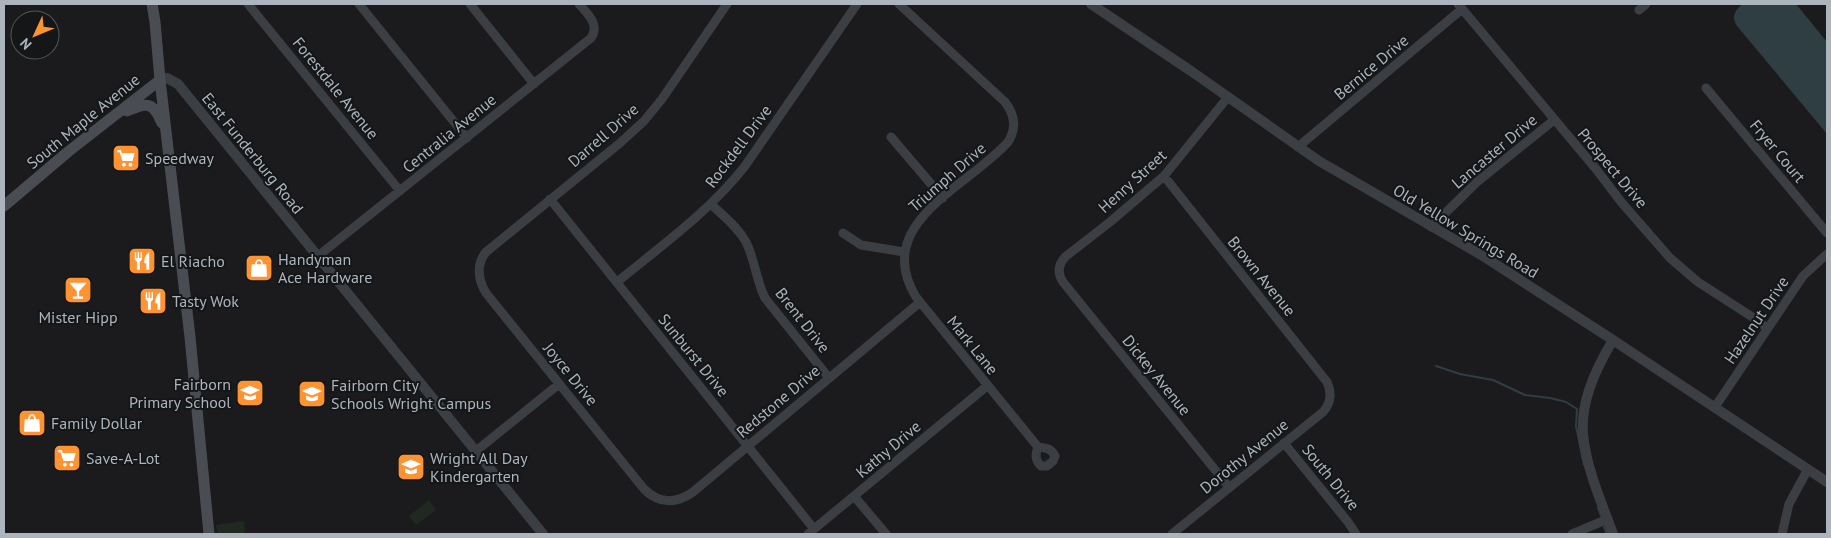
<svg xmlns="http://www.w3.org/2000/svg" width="1831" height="538" font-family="'PT Sans',sans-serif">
<rect width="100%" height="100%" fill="#1b1b1d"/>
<path fill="#202920" d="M429,500L436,510L416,525L409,516Z
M244,521L245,534H218L216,525Z"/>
<path fill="#2f3e43" d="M1742,4H1796L1827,42V134L1737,26C1731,16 1735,11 1742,4Z"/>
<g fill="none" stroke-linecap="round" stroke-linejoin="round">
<path stroke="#2f3e43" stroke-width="2" d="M1436,366L1460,374L1493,380L1525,395L1550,398L1566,402L1577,409L1576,426L1584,465
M1598,508L1601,516
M1604,527L1607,534"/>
<path stroke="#3b3e43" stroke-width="9" d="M248,4L400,191
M359,4L467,138
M470,4L534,84
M727,4L662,99L644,121L620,143L486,252C476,264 478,280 486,293L644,489C659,504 676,504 693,492L919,303
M899,4L1005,102C1015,115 1017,128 1008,142C968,187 871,223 916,297L1038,447C1035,455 1035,460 1041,466H1047L1053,461L1055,456C1051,448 1046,448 1038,447
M1458,4L1596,169L1622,203L1670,258L1698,282L1757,320L1767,328
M1639,10L1646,4
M1706,88L1827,233
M1228,97L1164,176L1110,222L1065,257C1058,265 1057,273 1063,282L1229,487
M891,137L943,198
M1298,147L1462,9
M1164,176L1327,382C1332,393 1331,403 1323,412L1172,534
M550,199L814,529
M711,204C723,216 738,227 746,242C755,260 756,280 765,298L829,378
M1431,227L1477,182L1554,120
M843,233L861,245L904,252
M318,256L591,38C600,25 588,14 579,4
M617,282C661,246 709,212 745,166L857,4
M1715,407L1803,276L1827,254
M1284,443L1348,522L1356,534
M476,451L559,384
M854,496L886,534
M808,534L987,386
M1572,534L1608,519
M1782,534L1789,504L1808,469"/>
<path stroke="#3b3e43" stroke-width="10" d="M1091,4L1191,71L1319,161L1483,256L1613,340L1827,482
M160,80L167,78L178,84L543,534
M1613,340C1595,370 1578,406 1584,442C1588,472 1603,506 1613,534"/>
<path stroke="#494d53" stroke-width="11" d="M152,4L155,22L160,80L190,337L209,534
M127,111C148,102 153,102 162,123
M4,206L69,151L160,80"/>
</g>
<defs>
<symbol id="supermarket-square" viewBox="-11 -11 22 22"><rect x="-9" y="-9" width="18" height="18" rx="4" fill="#fe9332" stroke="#151618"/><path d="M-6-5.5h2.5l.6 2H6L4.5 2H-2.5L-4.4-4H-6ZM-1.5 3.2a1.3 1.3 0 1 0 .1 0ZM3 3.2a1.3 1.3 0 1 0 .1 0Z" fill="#fff"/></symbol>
<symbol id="restaurant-square" viewBox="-11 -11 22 22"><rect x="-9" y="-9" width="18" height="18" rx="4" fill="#fe9332" stroke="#151618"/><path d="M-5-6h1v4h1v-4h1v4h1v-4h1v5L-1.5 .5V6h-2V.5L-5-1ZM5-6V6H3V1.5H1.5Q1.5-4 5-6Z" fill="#fff"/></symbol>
<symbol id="shop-square" viewBox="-11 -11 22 22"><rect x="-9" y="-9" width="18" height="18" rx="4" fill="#fe9332" stroke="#151618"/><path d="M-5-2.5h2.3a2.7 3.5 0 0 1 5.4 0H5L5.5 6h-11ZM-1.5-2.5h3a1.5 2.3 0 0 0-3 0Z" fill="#fff"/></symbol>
<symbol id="bar-square" viewBox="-11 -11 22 22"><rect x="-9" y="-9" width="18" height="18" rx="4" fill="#fe9332" stroke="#151618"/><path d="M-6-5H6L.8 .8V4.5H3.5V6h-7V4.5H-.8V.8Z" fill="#fff"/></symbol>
<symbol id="school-square" viewBox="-11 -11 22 22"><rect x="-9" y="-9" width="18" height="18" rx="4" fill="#fe9332" stroke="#151618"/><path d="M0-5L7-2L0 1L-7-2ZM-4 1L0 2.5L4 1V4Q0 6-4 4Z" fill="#fff"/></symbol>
</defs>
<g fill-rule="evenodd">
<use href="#supermarket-square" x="110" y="142" width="32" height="32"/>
<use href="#restaurant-square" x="126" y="245" width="32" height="32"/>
<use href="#shop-square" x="243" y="252" width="32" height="32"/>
<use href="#bar-square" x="62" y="274" width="32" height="32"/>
<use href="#restaurant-square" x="137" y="285" width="32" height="32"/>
<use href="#school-square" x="234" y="377" width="32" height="32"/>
<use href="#school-square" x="296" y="378" width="32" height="32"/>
<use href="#shop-square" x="16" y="407" width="32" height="32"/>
<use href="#supermarket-square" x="51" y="442" width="32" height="32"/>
<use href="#school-square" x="395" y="451" width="32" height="32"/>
</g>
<g text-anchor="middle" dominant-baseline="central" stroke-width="4" stroke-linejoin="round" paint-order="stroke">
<g font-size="16" fill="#acb5bd" stroke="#151618">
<text transform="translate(1371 67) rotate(-40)">Bernice Drive</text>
<text transform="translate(336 88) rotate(51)">Forestdale Avenue</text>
<text transform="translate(83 121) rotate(-39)">South Maple Avenue</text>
<text transform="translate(449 133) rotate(-39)">Centralia Avenue</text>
<text transform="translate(603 135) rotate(-41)">Darrell Drive</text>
<text transform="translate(738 146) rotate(-53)">Rockdell Drive</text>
<text transform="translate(1494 151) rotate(-40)">Lancaster Drive</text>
<text transform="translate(1778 151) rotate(50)">Fryer Court</text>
<text transform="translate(253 153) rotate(51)">East Funderburg Road</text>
<text transform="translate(1613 168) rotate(50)">Prospect Drive</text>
<text transform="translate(947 177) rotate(-41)">Triumph Drive</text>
<text transform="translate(1132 181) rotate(-42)">Henry Street</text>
<text transform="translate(1466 231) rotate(31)">Old Yellow Springs Road</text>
<text transform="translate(1262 276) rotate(51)">Brown Avenue</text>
<text transform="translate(803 320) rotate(52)">Brent Drive</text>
<text transform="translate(1756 320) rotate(-56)">Hazelnut Drive</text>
<text transform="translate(973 345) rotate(51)">Mark Lane</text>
<text transform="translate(694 355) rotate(51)">Sunburst Drive</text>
<text transform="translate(571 374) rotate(51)">Joyce Drive</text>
<text transform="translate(1157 375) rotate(51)">Dickey Avenue</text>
<text transform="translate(778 401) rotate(-40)">Redstone Drive</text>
<text transform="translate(888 449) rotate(-40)">Kathy Drive</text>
<text transform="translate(1244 456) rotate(-39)">Dorothy Avenue</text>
<text transform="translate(1331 477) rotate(51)">South Drive</text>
</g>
<g font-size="16" fill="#acb5bd" stroke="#151618" text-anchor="start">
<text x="145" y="158">Speedway</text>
<text x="278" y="259">Handyman<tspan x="278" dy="18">Ace Hardware</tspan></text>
<text x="161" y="261">El Riacho</text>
<text x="172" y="301">Tasty Wok</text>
<text x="78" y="317" text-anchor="middle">Mister Hipp</text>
<text x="231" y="384" text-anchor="end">Fairborn<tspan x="231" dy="18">Primary School</tspan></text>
<text x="331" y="385">Fairborn City<tspan x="331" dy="18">Schools Wright Campus</tspan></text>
<text x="51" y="423">Family Dollar</text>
<text x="86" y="458">Save-A-Lot</text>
<text x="430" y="458">Wright All Day<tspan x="430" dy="18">Kindergarten</tspan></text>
</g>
</g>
<rect width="1831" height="538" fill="none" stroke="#acb5bd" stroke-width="10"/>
<g transform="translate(35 35) rotate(226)"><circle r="24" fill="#151618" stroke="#51565a"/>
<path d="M0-4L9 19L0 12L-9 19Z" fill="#fe9332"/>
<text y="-8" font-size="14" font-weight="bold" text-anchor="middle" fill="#acb5bd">N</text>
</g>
</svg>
